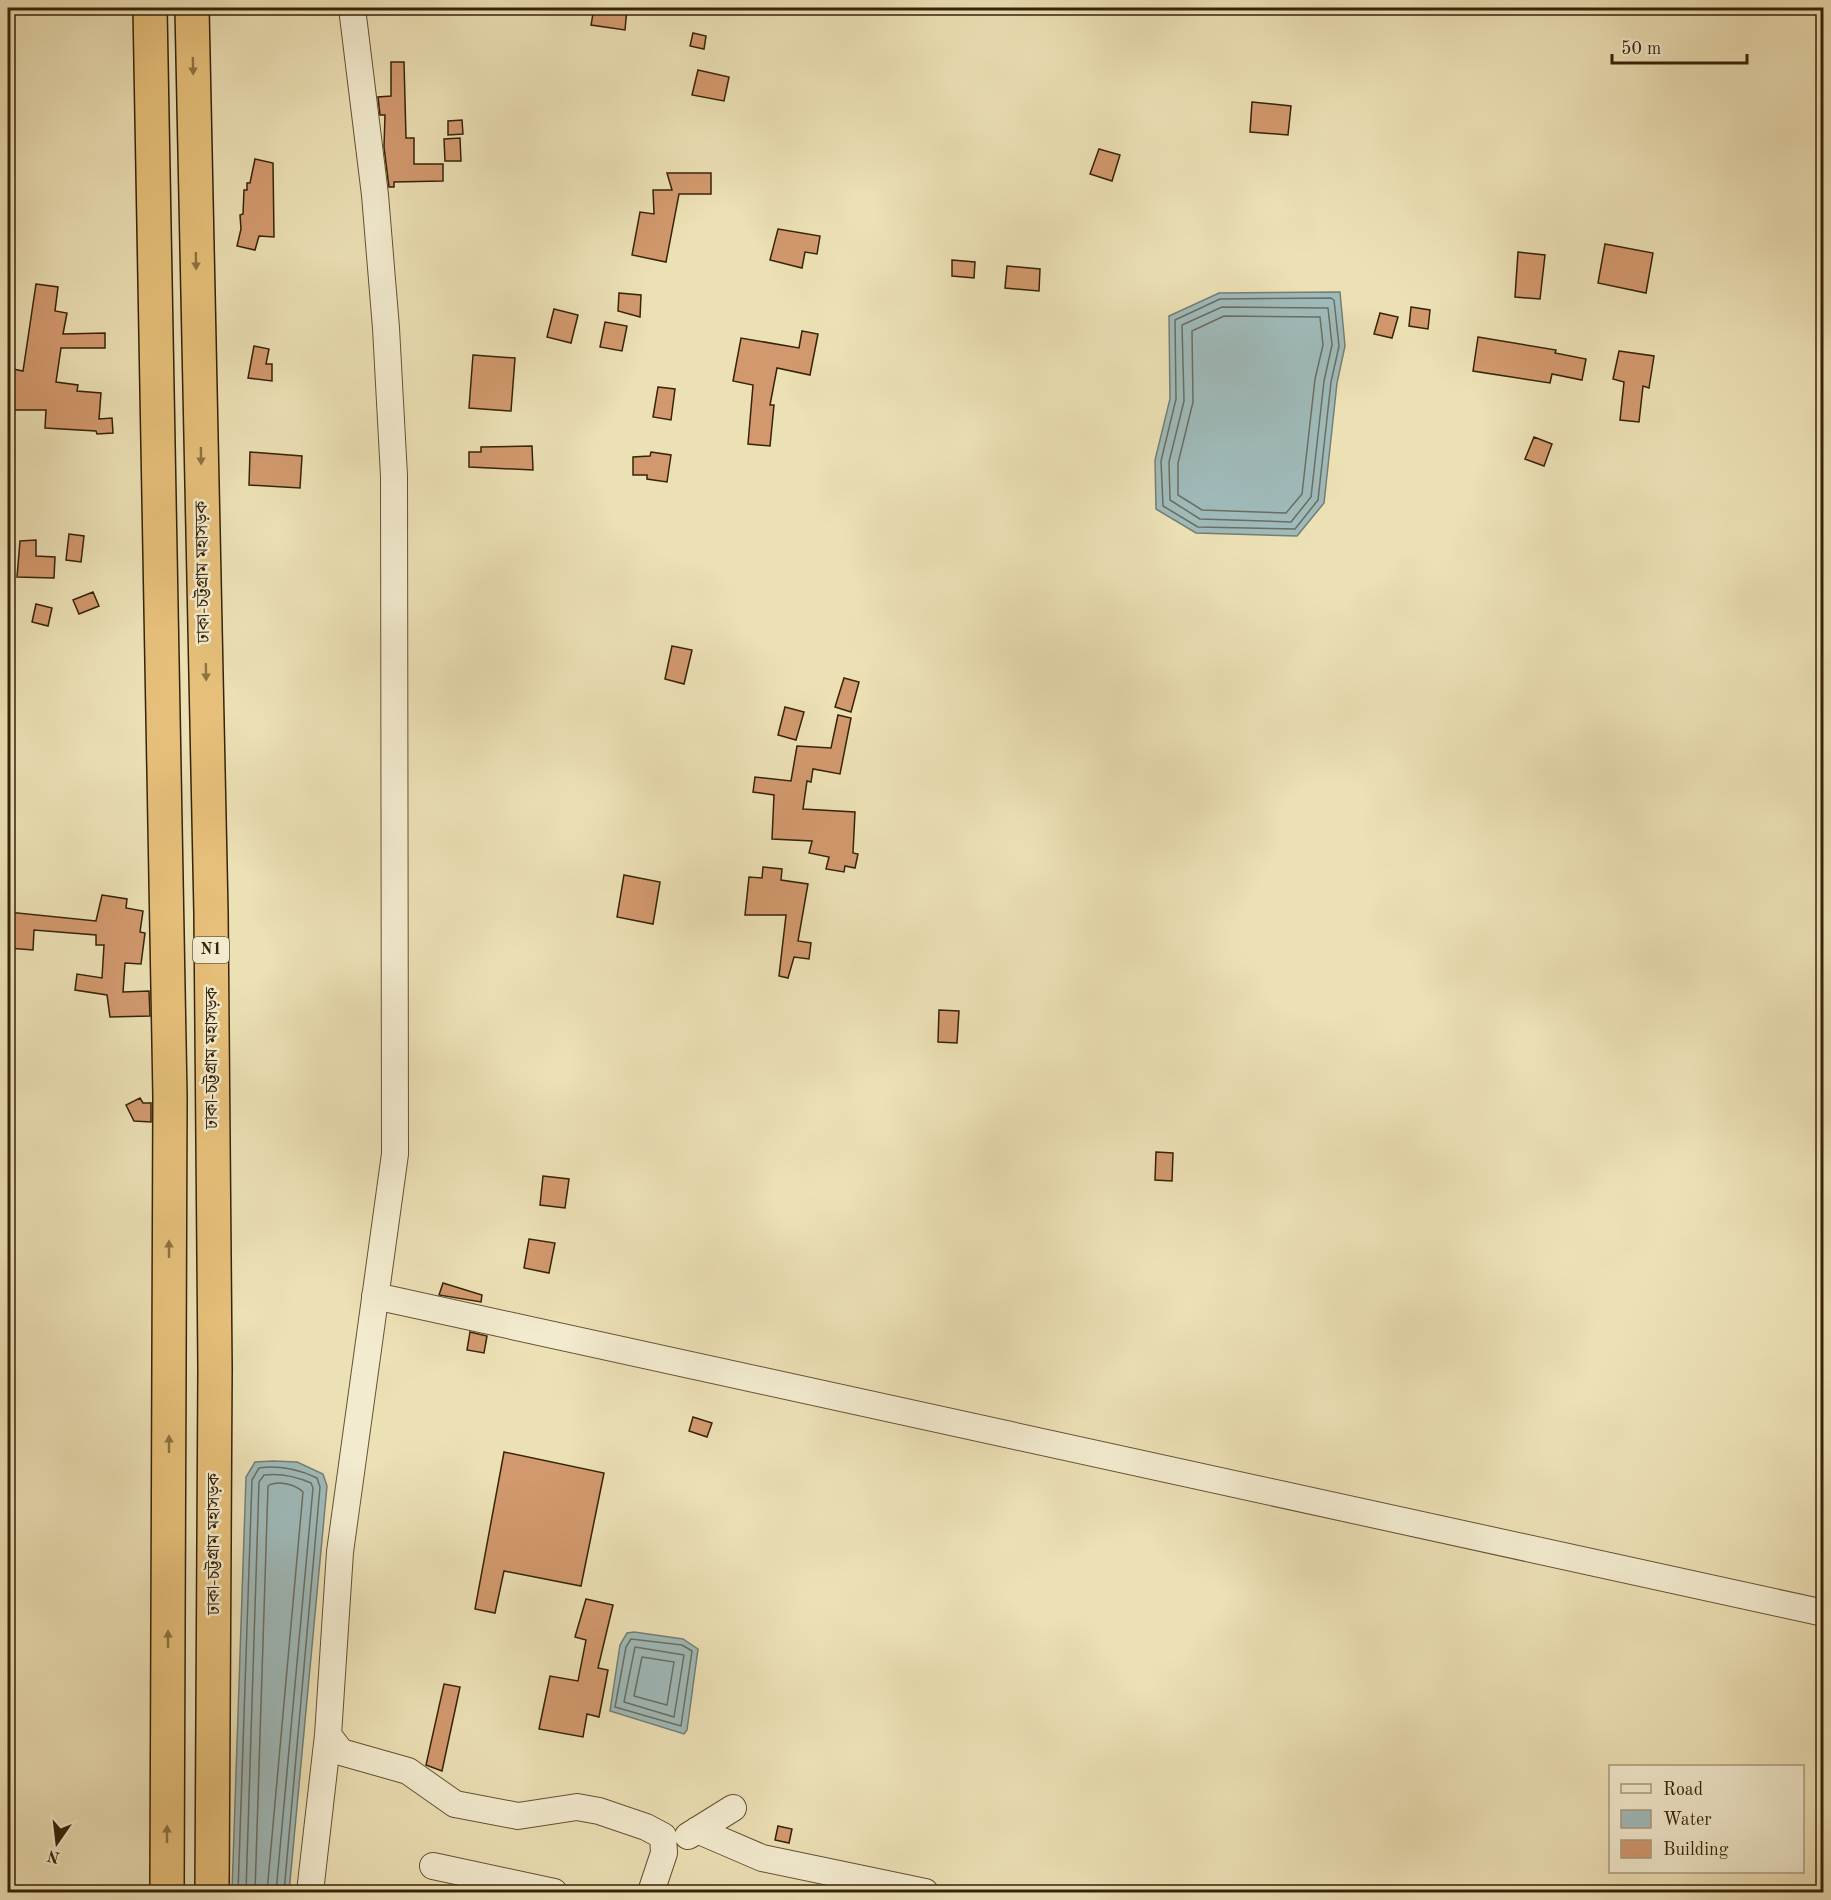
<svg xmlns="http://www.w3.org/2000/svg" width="1831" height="1900" font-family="'Old Standard TT','Noto Serif Bengali',serif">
<rect width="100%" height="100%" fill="#ece0b5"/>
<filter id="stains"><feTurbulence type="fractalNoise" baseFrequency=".00333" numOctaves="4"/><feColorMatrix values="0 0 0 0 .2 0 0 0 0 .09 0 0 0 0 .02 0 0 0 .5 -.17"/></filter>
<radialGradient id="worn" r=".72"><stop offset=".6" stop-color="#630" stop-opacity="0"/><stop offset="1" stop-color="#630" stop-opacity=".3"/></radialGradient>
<path fill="#9fbaba" stroke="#757e73" stroke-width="1.5" d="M1340,292L1345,346L1337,383L1324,503L1297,536L1196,533L1156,509L1155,460L1170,399L1169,316L1219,293Z
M273,1461L297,1462L323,1474L327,1486L289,1892H232L246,1477L255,1462Z
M634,1632L683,1639L698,1649L687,1730L684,1734L610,1711L620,1645L627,1633Z"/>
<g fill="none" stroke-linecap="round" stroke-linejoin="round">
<path stroke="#6a6e61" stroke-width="1.5" d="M1331,298L1334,300L1339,346L1331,382L1318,500L1295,529L1198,527L1163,506L1161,461L1176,399L1175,320L1220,299Z
M1222,307L1328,308L1332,345L1324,381L1311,497L1291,522L1200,519L1170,500L1169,462L1184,401L1182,325Z
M1224,316L1320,317L1323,345L1315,379L1302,494L1286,513L1202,510L1178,495V463L1193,402L1192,331Z
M631,1639L682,1645L692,1651L681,1726L615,1707L626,1647Z
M635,1647L684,1655L674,1717L624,1702Z
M642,1657L674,1662L667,1705L634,1696Z
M238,1892L252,1480L259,1468C280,1465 298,1469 317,1478L320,1487L284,1892
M246,1892L259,1482L264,1475C281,1473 295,1476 311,1483L313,1488L276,1892
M255,1892L268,1486C277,1480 295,1484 303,1492L267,1892"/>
</g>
<path fill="#d2996e" stroke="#362308" stroke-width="1.5" d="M594,8H627L625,30L591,25Z
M693,33L706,36L704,49L690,46Z
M391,62H404L406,138H414V164H443V181L394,182V187H389L384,147L385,115H380L378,97L391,96Z
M698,70L729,77L724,101L692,95Z
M1252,102L1291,106L1288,135L1250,132Z
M462,120L463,134L448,135V121Z
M460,138L461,161H445L444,139Z
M1099,149L1120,155L1112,181L1090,174Z
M255,159L273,163L274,237L259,236L255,250L237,246L241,229L240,215L243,214L244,190H247V183H250Z
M667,173H711V194H679L666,262L632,255L640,212L654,214L653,190H672Z
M778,229L820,236L817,254L805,252L802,268L770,260Z
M1605,244L1653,253L1646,293L1598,283Z
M1518,252L1545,255L1540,299L1515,297Z
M952,260L975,262L974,278L952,276Z
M1007,266L1040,269L1039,291L1005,288Z
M36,284L58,287L55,311L67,313L63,334L105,333V348H61L56,382L78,385L77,391L101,393L99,419L112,418L113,433L97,434L96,431L45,428L46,410H8V368L23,371Z
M619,293L641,295L640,317L618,311Z
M1411,307L1430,310L1428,329L1409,326Z
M554,309L578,315L571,343L547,337Z
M1380,313L1398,317L1392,338L1374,334Z
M605,322L627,326L622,351L600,347Z
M802,331L818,334L810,375L777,368L770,405H774L770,446L748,444L753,385L733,381L741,338L799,348Z
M1478,337L1556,350L1555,353L1586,359L1582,380L1552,374L1550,383L1473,371Z
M254,346L269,349L266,364H272V381L248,378Z
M1619,351L1654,356L1649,388L1643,386L1639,422L1620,420L1624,382L1613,379Z
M473,355L515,358L511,411L469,408Z
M658,387L675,389L671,420L653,417Z
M1534,437L1552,444L1544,466L1525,459Z
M532,446L533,470L469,467V452H481V447Z
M250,452L302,456L300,488L249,485Z
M651,452L671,455L667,482L647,479V475H633V457L650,456Z
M69,534L84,536L81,562L66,560Z
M36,540V556L55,557L54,578L17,577L20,541Z
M93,592L99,606L79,614L73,600Z
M36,604L52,608L48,626L32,622Z
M672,646L692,650L684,684L665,679Z
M844,678L859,682L851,712L835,707Z
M785,707L804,712L796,740L778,735Z
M838,715L851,718L840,774L813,769L811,782L807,781L803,809L855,812L853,853L858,854L855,868L845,866L844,872L826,869L829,857L809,853L812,841L772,839L774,795L753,792L755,777L791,781L797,746L831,748Z
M763,867L782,869L781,880L808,884L798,941L811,943L809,959L794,957L788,978L779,976L786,915H745L749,877L762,878Z
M624,875L660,882L653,924L617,917Z
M102,895L127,899L126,908L143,911L140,932L145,933L141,964L125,963L123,992L149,991L150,1016L110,1017L107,995L75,990L77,974L102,978L104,945H96V935L34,930L33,950L8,948V912L96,921Z
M939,1010L959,1011L957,1043L938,1042Z
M140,1098L143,1103H151V1122L134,1121L126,1105Z
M1156,1152L1173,1153L1172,1181L1155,1180Z
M543,1176L569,1179L565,1208L540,1205Z
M529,1239L555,1243L549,1273L524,1268Z
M443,1283L482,1295L481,1302L439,1295Z
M470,1332L487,1336L484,1353L467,1350Z
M693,1417L712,1423L707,1437L689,1431Z
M504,1452L604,1473L581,1586L504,1571L495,1613L475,1609Z
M586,1599L613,1605L598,1668L608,1670L599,1717L587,1714L583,1737L539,1729L550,1676L578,1681L586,1640L575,1637Z
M444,1684L460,1687L442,1771L426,1765Z
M778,1826L792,1829L789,1843L775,1840Z"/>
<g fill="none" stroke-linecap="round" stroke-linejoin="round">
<defs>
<path id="minor" d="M375,1296L1824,1613
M328,1735L341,1752L408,1771L455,1804L518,1816L577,1807L599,1811L646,1827L663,1836L664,1853L651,1892
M697,1830L762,1858L925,1892
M688,1836L733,1808
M433,1866L554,1892
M310,1892L328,1735L340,1552L395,1154L394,476L386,328L375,195L352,8"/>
<path id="highway" d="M150,8L170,1097L167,1892
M192,8L211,913L215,1369L212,1892"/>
</defs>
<use href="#minor" stroke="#645233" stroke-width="28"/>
<use href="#highway" stroke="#362308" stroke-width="36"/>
<use href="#minor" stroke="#f3ebcf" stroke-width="26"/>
<use href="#highway" stroke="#e6c07a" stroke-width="33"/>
</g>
<defs><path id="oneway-solid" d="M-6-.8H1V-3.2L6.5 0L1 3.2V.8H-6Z" transform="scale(1.5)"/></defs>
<g fill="#8e7241">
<use href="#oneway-solid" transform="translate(193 66) rotate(89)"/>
<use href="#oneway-solid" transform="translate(196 261) rotate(89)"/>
<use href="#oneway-solid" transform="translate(201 456) rotate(89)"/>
<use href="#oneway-solid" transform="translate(206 672) rotate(89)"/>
<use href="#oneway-solid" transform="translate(169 1249) rotate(-90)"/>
<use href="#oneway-solid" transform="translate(169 1444) rotate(-90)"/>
<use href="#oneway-solid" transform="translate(168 1639) rotate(-90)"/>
<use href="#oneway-solid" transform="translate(167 1834) rotate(-90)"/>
</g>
<g text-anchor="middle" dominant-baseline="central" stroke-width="5" stroke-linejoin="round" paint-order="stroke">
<rect fill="#f3ebcf" stroke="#6f5f44" stroke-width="1.5" x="193" y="937" width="36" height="26" rx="4.5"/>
<g font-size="16" font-weight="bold" fill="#362308">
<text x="211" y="950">N1</text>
</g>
<g font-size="18" fill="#362308" stroke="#f3ebcf">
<text transform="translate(203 572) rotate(-91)">ঢাকা-চট্টগ্রাম মহাসড়ক</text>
<text transform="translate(212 1058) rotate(-90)">ঢাকা-চট্টগ্রাম মহাসড়ক</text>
<text transform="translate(214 1544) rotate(-90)">ঢাকা-চট্টগ্রাম মহাসড়ক</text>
</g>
</g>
<rect width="1831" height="1900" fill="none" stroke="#ece0b5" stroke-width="30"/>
<rect x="9" y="9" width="1813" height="1882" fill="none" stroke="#362308" stroke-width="3"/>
<rect x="15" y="15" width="1801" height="1870" fill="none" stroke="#362308" stroke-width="1.5"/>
<rect x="1609" y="1765" width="195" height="108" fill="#f3ebcf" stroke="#a79b7f" stroke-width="1.5"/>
<rect x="1621" y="1784" width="30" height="9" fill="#f3ebcf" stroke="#a79b7f" stroke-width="1.5"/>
<text x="1663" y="1795" font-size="18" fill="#362308">Road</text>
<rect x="1621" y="1810" width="30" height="18" fill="#9fbaba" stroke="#a79b7f" stroke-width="1.5"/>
<text x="1663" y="1825" font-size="18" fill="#362308">Water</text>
<rect x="1621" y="1840" width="30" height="18" fill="#d2996e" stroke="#a79b7f" stroke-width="1.5"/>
<text x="1663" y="1855" font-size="18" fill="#362308">Building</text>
<g transform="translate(57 1843) rotate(194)" stroke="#f3ebcf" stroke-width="4.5" paint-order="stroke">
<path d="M0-4.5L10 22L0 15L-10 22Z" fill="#362308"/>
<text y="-9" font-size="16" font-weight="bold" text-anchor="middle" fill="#362308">N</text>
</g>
<path d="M1612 54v9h135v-9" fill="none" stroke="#362308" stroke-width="3"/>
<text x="1621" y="54" font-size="18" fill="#362308" stroke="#f3ebcf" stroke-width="4.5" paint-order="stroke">50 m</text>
<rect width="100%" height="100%" filter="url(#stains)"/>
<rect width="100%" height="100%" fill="url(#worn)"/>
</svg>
